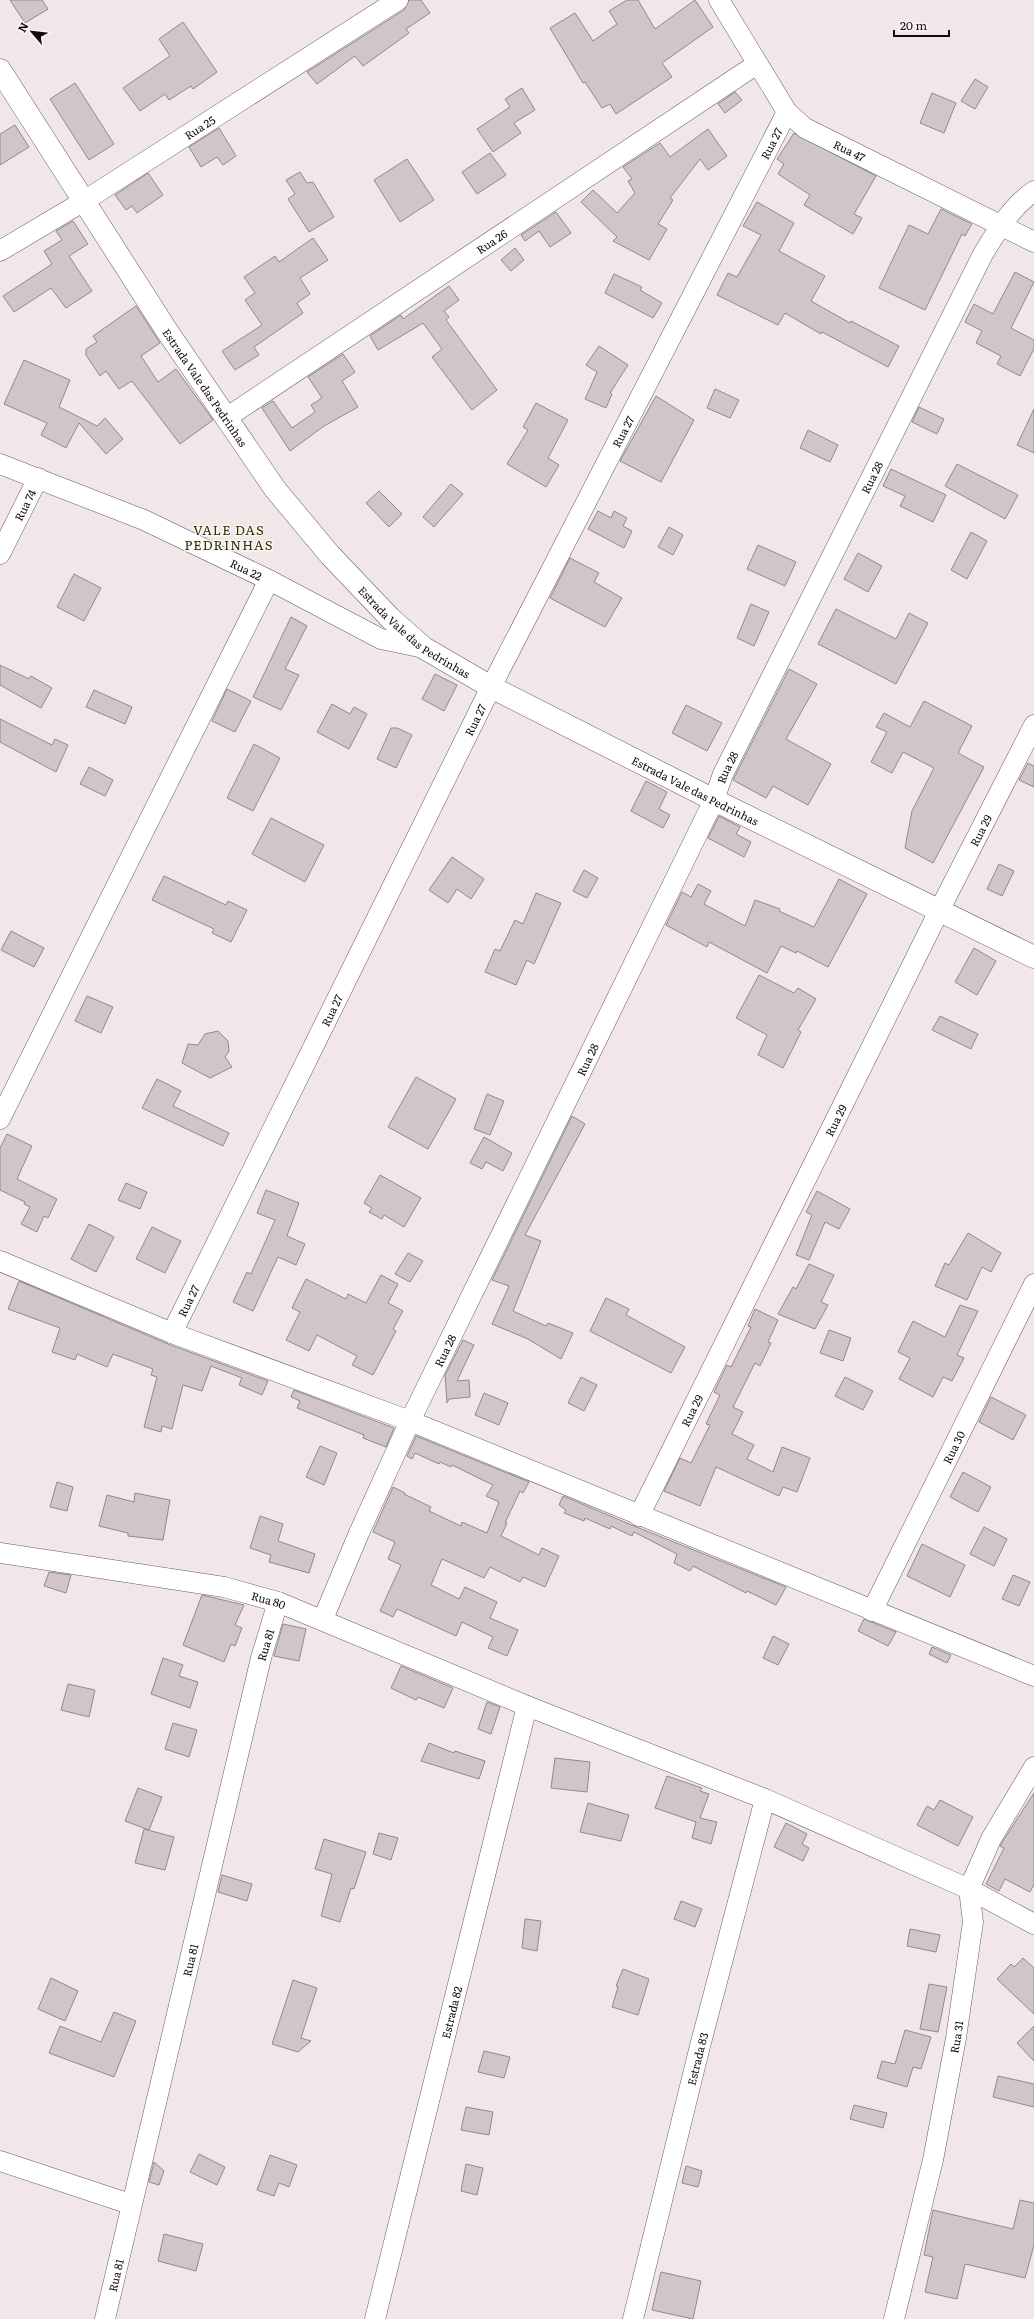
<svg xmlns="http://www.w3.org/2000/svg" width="1034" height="2319" font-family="Literata,serif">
<rect width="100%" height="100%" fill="#f1e6e8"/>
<path fill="#d0c5c7" stroke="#93898b" d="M10,0H42L48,9L25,23Z
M409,0H421L430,13L406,29L409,33L363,66L355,56L317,84L307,72L404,10Z
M627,0H638L655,29L695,0L713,27L662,63L672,77L616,114L610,104L602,108L585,82L583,83L550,28L575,13L593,41L617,24L609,11Z
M183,22L217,72L193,89L191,86L169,100L165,94L140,111L123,88L170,56L159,39Z
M975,79L988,87L975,109L961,101Z
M75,83L114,144L89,160L50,99Z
M522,88L535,110L514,123L521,133L493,152L477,129L510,107L505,99Z
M735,92L742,100L725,113L718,104Z
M932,93L956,103L944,133L920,123Z
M15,125L29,147L0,165V134Z
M219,128L236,156L223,165L217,157L201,167L189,147Z
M708,129L727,156L708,170L700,159L670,198L673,200L658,224L667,229L649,260L613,241L617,237L581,202L593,190L617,213L635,193L628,181L632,179L623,167L660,143L670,157Z
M794,133L876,176L854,214L862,218L853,234L804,205L810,195L778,174L784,164L777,159Z
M490,153L506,175L477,194L462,172Z
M407,159L434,200L400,222L374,180Z
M300,172L307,183L313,182L334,217L309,232L288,199L295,194L286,180Z
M148,173L163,195L137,213L132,206L126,210L115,195Z
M757,202L794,223L779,251L825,276L811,301L850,323L851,321L899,346L888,367L822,332L821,334L785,313L778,325L717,295L728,273L737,277L761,235L743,226Z
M941,209L972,224L965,236L962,234L925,310L879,288L909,225L928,234Z
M556,212L571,233L550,247L539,231L525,241L521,235Z
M73,221L88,244L69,256L92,291L66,308L51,288L14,312L3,296L52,264L44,251L62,240L56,231Z
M313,238L328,260L300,278L310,294L297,303L303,313L254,347L259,355L235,370L222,351L262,325L245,300L255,293L244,277L275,256L279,262Z
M515,248L524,260L511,271L501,260Z
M1015,272L1034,282L1011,328L1034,340V349L1020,376L997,364L1001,356L976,343L982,331L965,322L974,304L993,314Z
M614,274L642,287L640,290L662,303L653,318L605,293Z
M449,286L459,300L444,311L449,317L446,320L497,390L472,410L432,357L442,349L423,323L378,350L370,336L401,315L403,319Z
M136,306L160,343L141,356L158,382L176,369L213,420L180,444L132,381L119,389L106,371L100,376L86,355V349L97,342L93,336Z
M599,346L628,365L610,393L612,394L606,408L585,399L597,372L586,365Z
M343,354L355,372L342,381L358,407L324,426L290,451L262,408L273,401L292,428L315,412L311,405L322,398L308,377Z
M24,360L70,380L59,407L97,426L105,418L123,439L106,454L79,423L66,448L41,435L47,423L4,404Z
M715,389L739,400L730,418L707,408Z
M656,396L694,420L661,482L620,461Z
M536,403L568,420L548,458L559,465L546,487L507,464L528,430L523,427Z
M919,407L944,419L937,434L912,422Z
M1034,409V453L1017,445Z
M808,430L838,445L830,462L800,448Z
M957,464L1018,495L1005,519L945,486Z
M891,469L946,495L933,522L900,506L905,496L883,486Z
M451,484L463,494L434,527L423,517Z
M379,491L402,514L389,527L366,503Z
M598,511L611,518L614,511L627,518L623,526L632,531L624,548L588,529Z
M669,527L683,535L673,555L658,547Z
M971,532L987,541L967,579L951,570Z
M758,545L796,562L785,586L747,569Z
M858,553L882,566L868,592L844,579Z
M570,558L599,573L594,582L622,598L605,627L550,598Z
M74,574L101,588L84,621L57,607Z
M751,604L769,612L754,646L737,638Z
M836,609L896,639L909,613L928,623L896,684L818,644Z
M291,617L307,626L285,669L299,675L281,710L253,697Z
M0,665L29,679L31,676L52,688L41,708L0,685Z
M789,669L817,684L786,739L831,764L808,805L773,786L766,798L733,780Z
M435,674L457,685L444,711L422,699Z
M227,689L251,701L235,732L212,721Z
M94,690L132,707L125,724L86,707Z
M924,701L972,726L958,753L984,767L933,863L905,848L912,811L934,768L903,752L892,773L871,762L887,732L876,727L884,713L910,727Z
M332,704L350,714L354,707L367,714L349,749L317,732Z
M686,705L722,723L707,751L672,733Z
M0,719L52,745L55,739L68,745L56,772L0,742Z
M391,728H397L412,735L396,768L377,759Z
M254,744L280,758L253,811L227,798Z
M1028,763L1034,766V787L1019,780Z
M89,767L113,780L105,796L80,784Z
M646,781L667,792L659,809L670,815L663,828L631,811Z
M719,816L740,827L736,834L751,842L744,857L708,838Z
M271,818L324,845L305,882L252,854Z
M452,857L484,879L471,899L457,889L448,903L429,890Z
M999,864L1014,871L1002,896L987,889Z
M584,870L598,878L587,898L573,891Z
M164,876L226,905L228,901L247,910L231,942L212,933L214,929L152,900Z
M839,879L867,894L828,967L797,951L796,953L781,946L767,973L709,942L707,947L666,925L682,892L691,897L698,884L711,891L704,904L745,926L755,900L780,909L779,911L814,927Z
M536,893L561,903L534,964L527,960L516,985L485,972L495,949L500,951L515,920L523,924Z
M11,931L44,948L34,967L1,950Z
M974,948L996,961L977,995L955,982Z
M759,975L794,993L798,988L816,999L798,1030L801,1032L783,1068L758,1055L767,1035L736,1018Z
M87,996L113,1007L101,1033L75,1021Z
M940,1016L978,1034L971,1049L932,1030Z
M218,1031L228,1041L229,1051L225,1057L232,1067L210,1078L182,1063L188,1044L198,1045L205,1034Z
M416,1077L456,1099L428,1149L388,1127Z
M157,1079L181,1091L173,1106L229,1133L223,1146L142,1108Z
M487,1094L504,1101L490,1135L474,1129Z
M572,1116L585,1124L525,1235L541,1241L513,1311L546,1326L548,1323L573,1333L561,1359L528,1339L492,1324L509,1286L492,1280Z
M7,1134L32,1146L17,1179L57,1199L48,1218L44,1216L37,1232L21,1224L30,1207L24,1204L25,1202L0,1190V1148Z
M484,1137L512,1153L503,1171L486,1162L482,1169L470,1163Z
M380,1175L421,1198L404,1227L384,1215L382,1219L369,1212L372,1208L364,1203Z
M126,1183L147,1192L140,1209L118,1200Z
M266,1190L299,1203L287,1236L305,1244L296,1265L278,1257L253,1311L233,1302L247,1272L251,1274L275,1220L257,1213Z
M817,1191L850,1209L839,1229L825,1222L809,1260L796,1255L812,1215L806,1212Z
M89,1224L114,1237L96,1272L71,1259Z
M152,1227L181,1241L165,1273L136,1259Z
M968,1233L1001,1253L991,1272L982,1267L967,1300L935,1286L945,1263L949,1265Z
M408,1253L423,1261L410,1282L395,1274Z
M809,1264L834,1275L821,1302L828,1305L815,1329L778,1314L793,1287L796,1289Z
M381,1275L398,1284L388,1303L403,1311L393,1329L396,1331L373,1375L352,1365L357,1356L317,1335L309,1351L286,1340L300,1312L292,1308L306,1279L346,1299L348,1294L366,1303Z
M19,1281L168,1344L268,1381L262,1395L239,1385L242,1378L211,1366L202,1391L183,1385L172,1429L162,1426L161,1432L144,1427L157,1377L151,1375L153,1369L113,1354L107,1367L77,1354L75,1360L52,1352L60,1328L8,1309Z
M606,1298L629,1309L626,1315L685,1347L671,1373L590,1331Z
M960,1305L978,1311L957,1355L964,1358L952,1381L943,1377L933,1397L899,1379L910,1358L898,1352L913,1321L945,1337Z
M755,1309L778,1320L768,1342L771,1343L760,1366L755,1363L733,1407L743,1412L732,1434L754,1445L747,1459L773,1472L782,1447L810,1458L797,1492L783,1487L779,1496L716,1467L700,1506L664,1491L680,1458L691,1463L710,1425L706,1424L720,1395L714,1392L727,1365L731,1367L751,1327L748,1326Z
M829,1330L851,1338L843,1361L820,1353Z
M463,1340L474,1345L457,1381L469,1380L470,1397L449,1399L447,1403L445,1375Z
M581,1377L597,1385L584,1411L568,1403Z
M845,1377L873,1391L863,1410L835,1396Z
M294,1390L394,1428L386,1447L363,1438L364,1435L297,1408L300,1401L291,1397Z
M484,1393L508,1403L499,1425L475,1415Z
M991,1397L1026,1415L1013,1440L979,1422Z
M416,1436L529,1482L523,1493L520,1491L505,1523H507L501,1536L539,1555L542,1548L559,1556L545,1587L523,1577L520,1582L490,1567L484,1578L442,1559L431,1585L459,1599L465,1587L497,1602L490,1618L518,1630L507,1656L488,1648L493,1637L462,1622L456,1636L397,1609L393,1617L380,1611L401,1565L388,1559L395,1542L373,1532L393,1487L405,1493L404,1494L431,1507L429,1511L461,1526L462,1522L487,1533L499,1502L486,1496L493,1485L452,1465L451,1467L440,1462L439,1464L415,1453L412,1459L407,1456Z
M320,1446L337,1453L324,1485L306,1477Z
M963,1472L991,1487L978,1512L950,1497Z
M57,1482L73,1487L67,1511L50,1507Z
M135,1493L170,1500L163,1540L128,1536V1533L99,1526L107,1495L134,1502Z
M563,1496L634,1526L786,1587L776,1605L747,1591L746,1593L693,1566L690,1571L674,1563L677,1554L634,1532L632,1536L611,1526L610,1529L585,1518L584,1521L564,1513L566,1510L559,1505Z
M260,1516L283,1524L278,1541L315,1554L309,1573L269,1562L271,1555L250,1548Z
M984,1527L1007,1539L994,1566L970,1554Z
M922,1544L965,1565L950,1597L907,1576Z
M49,1572L71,1575L66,1593L44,1586Z
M1013,1575L1030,1582L1019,1606L1002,1599Z
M202,1595L244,1605L235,1625L242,1628L235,1646L231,1644L224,1662L183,1645Z
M864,1619L896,1632L888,1646L858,1631Z
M283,1624L306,1629L299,1661L274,1656Z
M773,1636L789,1644L778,1665L763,1658Z
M932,1647L951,1655L947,1663L929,1654Z
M163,1658L183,1665L179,1676L198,1682L190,1708L151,1694Z
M401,1666L453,1688L444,1708L418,1697L416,1700L391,1688Z
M68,1684L95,1690L89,1717L61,1710Z
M487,1702L500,1707L491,1734L478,1729Z
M173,1723L197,1730L189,1757L165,1749Z
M429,1743L454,1753L455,1751L485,1761L479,1779L421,1761Z
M555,1758L590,1762L587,1792L551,1788Z
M667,1776L702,1788L700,1791L709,1794L700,1818L717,1822L711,1844L692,1838L696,1822L655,1808Z
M138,1788L162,1797L149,1830L125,1821Z
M1034,1793V1884L1030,1892L1005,1879L999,1891L986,1884L1004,1848L1000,1846L1001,1844Z
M940,1800L973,1817L958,1846L917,1825L927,1806L934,1810Z
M588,1803L629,1815L621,1841L580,1832Z
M786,1823L807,1834L802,1844L809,1848L803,1861L774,1847Z
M144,1829L174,1837L165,1870L135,1863Z
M379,1833L398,1838L391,1860L373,1854Z
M324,1839L366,1852L354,1889L351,1888L340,1922L321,1916L332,1874L315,1869Z
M222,1875L252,1884L247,1901L218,1892Z
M681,1901L702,1909L695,1927L674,1919Z
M525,1919L541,1921L537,1951L522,1948Z
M910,1929L940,1935L936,1952L907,1946Z
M1023,1958L1034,1968V2014L997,1979L1011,1964L1014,1967Z
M623,1969L649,1979L638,2015L612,2007L618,1987L616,1986Z
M51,1978L78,1991L65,2021L38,2009Z
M293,1980L317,1988L301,2038L311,2041L298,2052L272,2044Z
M929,1984L947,1987L938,2032L920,2029Z
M114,2012L136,2021L114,2077L49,2053L60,2026L101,2042Z
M1034,2026V2061L1017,2043Z
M905,2030L931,2037L921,2069L913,2067L907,2087L877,2078L882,2061L895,2064Z
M484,2051L510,2057L504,2078L478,2072Z
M998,2076L1034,2084V2107L993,2097Z
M854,2105L887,2113L883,2128L850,2119Z
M466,2107L493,2112L489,2135L461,2130Z
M199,2154L225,2167L217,2185L190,2172Z
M270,2155L297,2165L289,2187L279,2183L274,2196L257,2190Z
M154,2162L164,2171L159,2185L149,2182Z
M466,2164L483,2168L477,2195L461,2191Z
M686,2166L702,2171L698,2187L682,2183Z
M1020,2200L1034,2203V2245L1025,2278L965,2264L957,2299L925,2292L933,2257L924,2255L933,2210L1013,2229Z
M164,2234L203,2244L196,2271L158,2261Z
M661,2272L701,2281L693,2319L652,2310Z"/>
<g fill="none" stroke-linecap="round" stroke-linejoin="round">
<defs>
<g id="street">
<path id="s1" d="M719,0L787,112L805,128L1034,242"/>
<path id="s2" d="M0,251L84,201L398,0"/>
<path id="s3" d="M226,418L757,64"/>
<path id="s4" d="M0,464L144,520L269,580L381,639L424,648"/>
<path id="s5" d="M0,554L38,478"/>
<path d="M0,1119L269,580"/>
<path d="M0,1261L172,1333L410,1421L1034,1676"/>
<path id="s6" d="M172,1333L491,687L787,112"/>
<path id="s7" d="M639,1516L939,911L1034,725"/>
<path id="s8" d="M0,1553L224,1587L278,1602L527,1706L765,1799L969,1889L1034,1924"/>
<path id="s9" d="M872,1611L1034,1284"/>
<path id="s10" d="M323,1619L359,1533L410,1421L714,800L723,774L983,254C997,231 1011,207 1034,191"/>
<path d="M0,2161L130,2204"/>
<path id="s11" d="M105,2319L261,1658L278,1602"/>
<path id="s12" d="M375,2319L527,1706"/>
<path id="s13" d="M633,2319L699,2050L765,1799"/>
<path id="s14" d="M894,2319L933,2160L956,2038L973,1922L969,1889L991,1839L1034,1767"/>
</g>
<g id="secondary">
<path id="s15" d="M0,70L167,331L275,489L330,555L390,618L424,648L491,687L714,800L1034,957"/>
</g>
</defs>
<use href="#street" stroke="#675d5f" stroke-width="21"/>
<use href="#secondary" stroke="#675d5f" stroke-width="23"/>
<use href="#street" stroke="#fff" stroke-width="20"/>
<use href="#secondary" stroke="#fff" stroke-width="22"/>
</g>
<g text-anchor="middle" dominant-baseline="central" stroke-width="3" stroke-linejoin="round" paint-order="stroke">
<g font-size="11" fill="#100c0d" stroke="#fff4f5">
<text stroke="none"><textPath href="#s2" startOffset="235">Rua 25</textPath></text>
<text stroke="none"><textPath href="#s6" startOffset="1332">Rua 27</textPath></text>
<text stroke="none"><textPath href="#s1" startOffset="205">Rua 47</textPath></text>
<text stroke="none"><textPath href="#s3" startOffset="319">Rua 26</textPath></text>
<text stroke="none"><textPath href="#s15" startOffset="378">Estrada Vale das Pedrinhas</textPath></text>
<text stroke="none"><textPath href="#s6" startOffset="1008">Rua 27</textPath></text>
<text stroke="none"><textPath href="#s10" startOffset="1267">Rua 28</textPath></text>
<text stroke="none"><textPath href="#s5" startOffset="55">Rua 74</textPath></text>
<text stroke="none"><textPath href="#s4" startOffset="268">Rua 22</textPath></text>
<text stroke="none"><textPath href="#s15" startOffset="702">Estrada Vale das Pedrinhas</textPath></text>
<text stroke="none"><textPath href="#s6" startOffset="684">Rua 27</textPath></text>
<text stroke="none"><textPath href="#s10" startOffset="943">Rua 28</textPath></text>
<text stroke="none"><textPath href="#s15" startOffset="1026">Estrada Vale das Pedrinhas</textPath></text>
<text stroke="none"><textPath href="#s7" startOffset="766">Rua 29</textPath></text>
<text stroke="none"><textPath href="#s6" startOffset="360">Rua 27</textPath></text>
<text stroke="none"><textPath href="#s10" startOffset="619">Rua 28</textPath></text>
<text stroke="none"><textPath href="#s7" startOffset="442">Rua 29</textPath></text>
<text stroke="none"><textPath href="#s6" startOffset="36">Rua 27</textPath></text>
<text stroke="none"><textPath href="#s10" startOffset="295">Rua 28</textPath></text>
<text stroke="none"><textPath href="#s7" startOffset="118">Rua 29</textPath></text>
<text stroke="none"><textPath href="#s9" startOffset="183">Rua 30</textPath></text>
<text stroke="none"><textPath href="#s8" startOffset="273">Rua 80</textPath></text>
<text stroke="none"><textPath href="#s11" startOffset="693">Rua 81</textPath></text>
<text stroke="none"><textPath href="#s11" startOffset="369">Rua 81</textPath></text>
<text stroke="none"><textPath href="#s12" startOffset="316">Estrada 82</textPath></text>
<text stroke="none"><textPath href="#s14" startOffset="289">Rua 31</textPath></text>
<text stroke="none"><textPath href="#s13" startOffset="268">Estrada 83</textPath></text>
<text stroke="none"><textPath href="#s11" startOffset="45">Rua 81</textPath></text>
</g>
<g font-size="13" letter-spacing="1" fill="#273700" stroke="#fff4f5">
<text x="229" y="529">VALE DAS<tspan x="229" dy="15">PEDRINHAS</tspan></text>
</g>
</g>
<g transform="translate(32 32) rotate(298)" stroke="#fff4f5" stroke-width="3" paint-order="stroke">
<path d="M0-3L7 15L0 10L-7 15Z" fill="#100c0d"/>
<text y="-6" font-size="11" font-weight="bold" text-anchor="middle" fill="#100c0d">N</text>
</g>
<path d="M894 30v6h55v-6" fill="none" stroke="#100c0d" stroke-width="2"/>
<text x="900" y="30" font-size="12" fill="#100c0d" stroke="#fff4f5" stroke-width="3" paint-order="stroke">20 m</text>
</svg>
